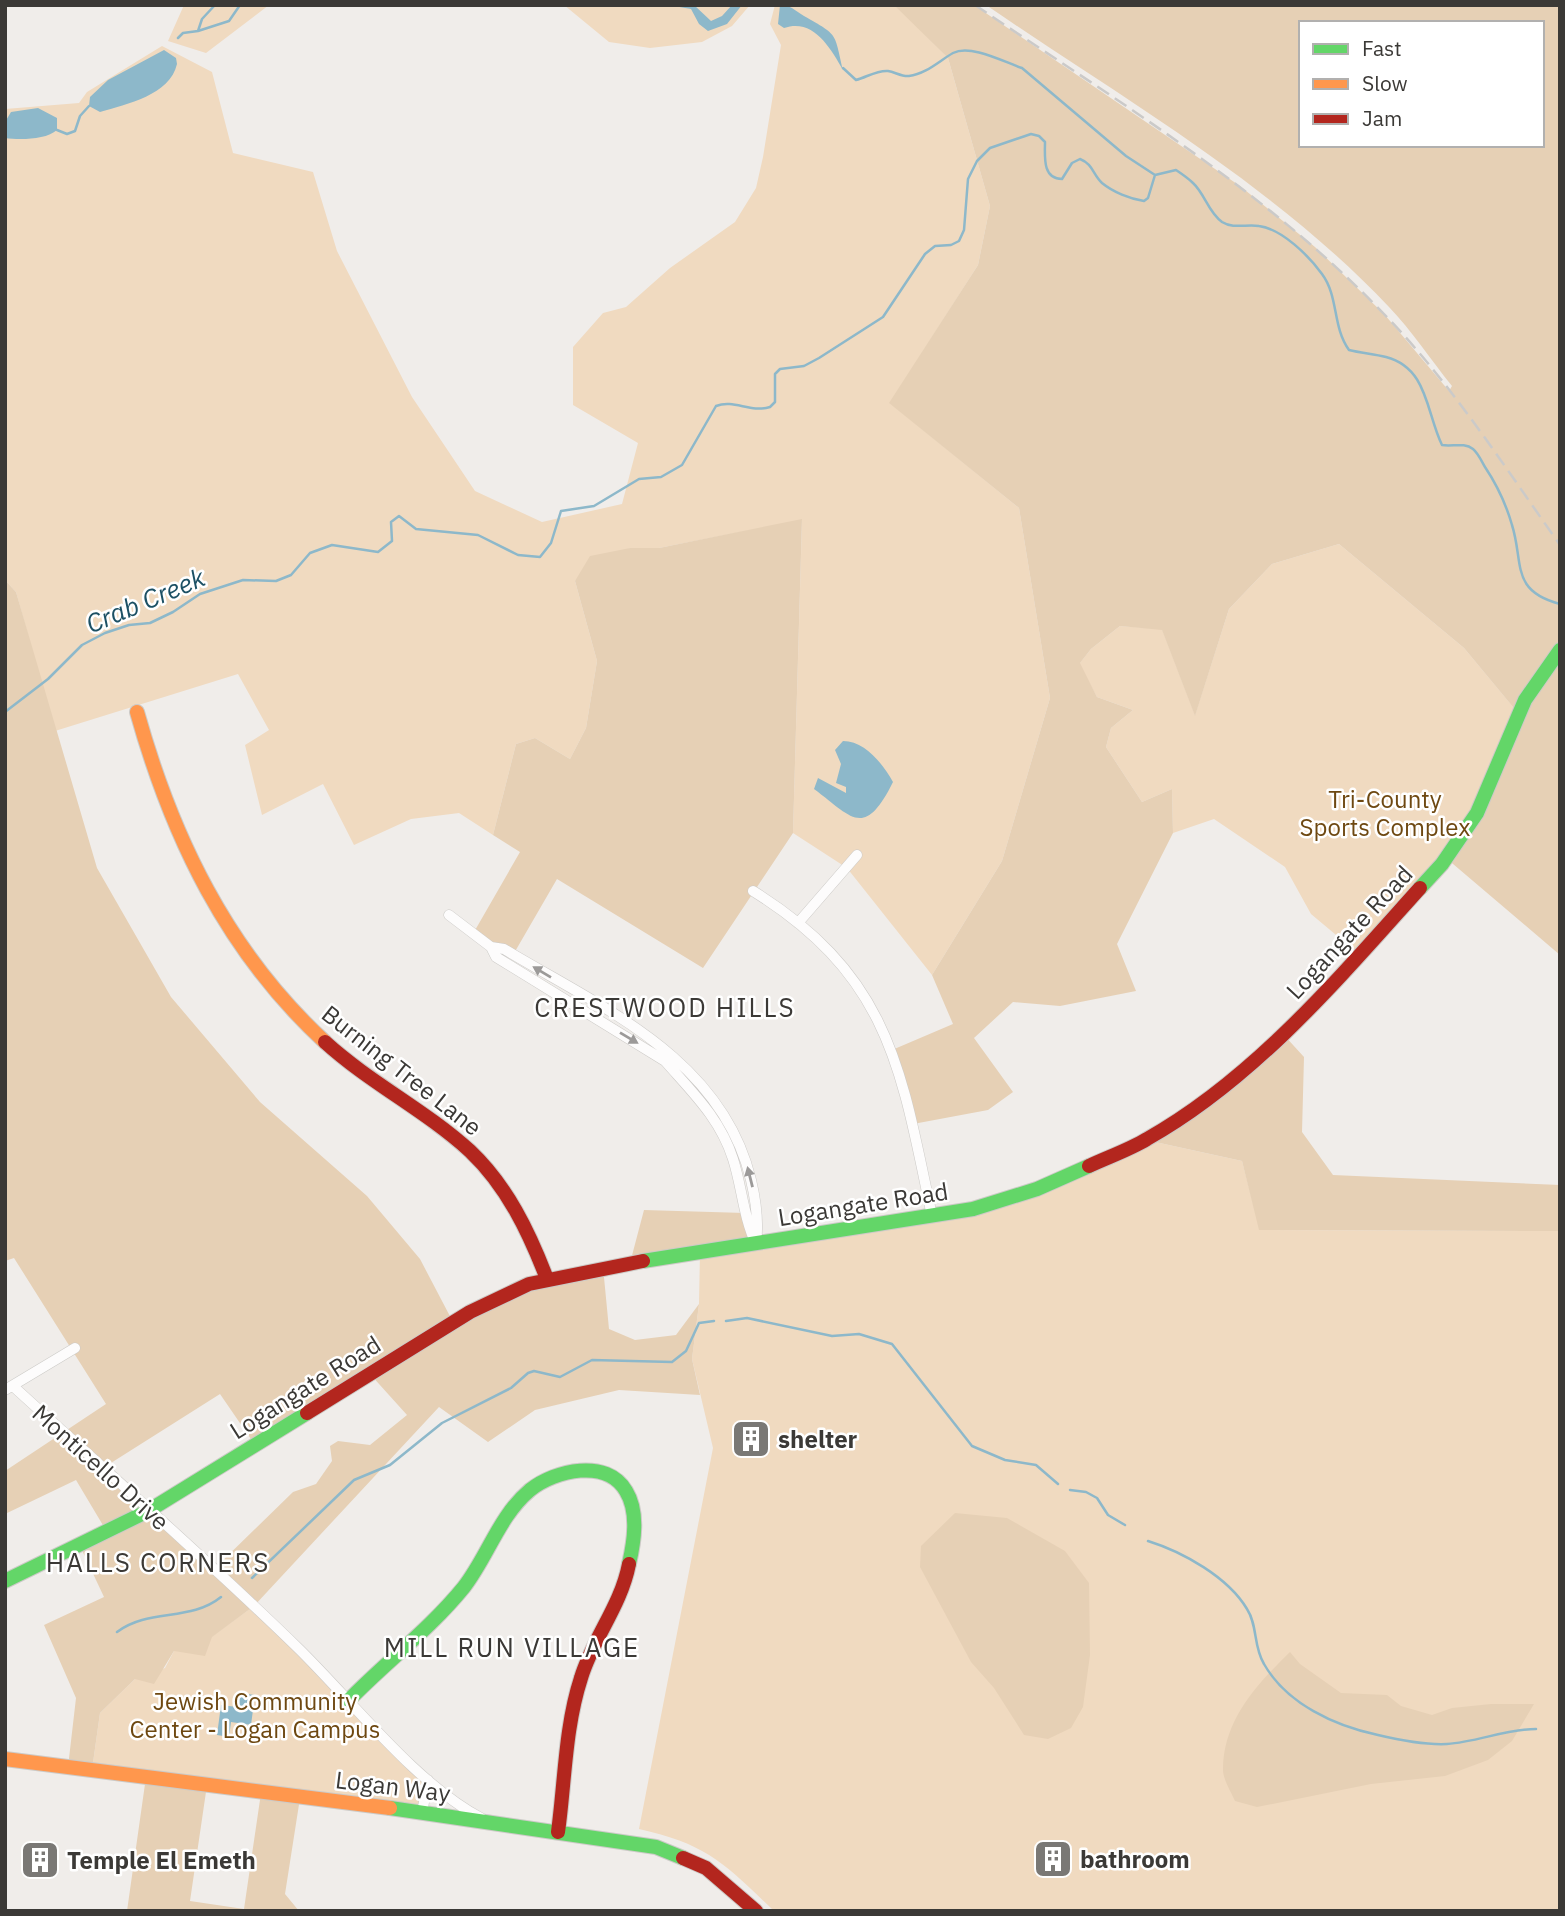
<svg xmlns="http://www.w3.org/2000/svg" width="1565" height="1916" font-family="'IBM Plex Sans',sans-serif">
<rect width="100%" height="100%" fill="#f0edea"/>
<path fill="#f0dac0" d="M184,5H269L206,53L168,41Z
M564,5H750L732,26L702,42L650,48L609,42Z
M775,5H894L902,11L948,58L990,206L978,265L890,403L1019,508L1050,698L1002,861L932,975L847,868L793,833L802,520L659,548H630L575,581L597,661L586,728L570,759L535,738L516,744L493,835L459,813L411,819L354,845L323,784L262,815L245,745L269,730L238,674L55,731L16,592L5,580V109L79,103L87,92L162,46L212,72L233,153L313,172L337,251L412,397L475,491L542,522L622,504L638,443L573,405V347L603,313L626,307L670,268L735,222L756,188L763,157L781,45L770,24Z
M1339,544L1464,648L1519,714L1477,813L1360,955L1311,914L1285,867L1214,819L1173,833L1172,789L1142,802L1106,747L1111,728L1133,710L1097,697L1079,664L1091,649L1120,626L1162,629L1195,715L1229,609L1272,564Z
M1146,1140L1242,1161L1260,1230L1560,1231V1911H774C725,1864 707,1844 639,1829L713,1448L692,1359L699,1304L700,1252L973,1209Z
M254,1606L428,1780L422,1813L92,1770L100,1713L135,1679L165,1668L174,1651L211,1637Z"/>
<path fill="#e6d0b5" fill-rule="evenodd" d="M894,5H974L1240,186L1315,247L1385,315L1449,391L1452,386C1431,360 1412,331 1389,307C1274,185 1123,99 986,5H1560V955L1446,858L1456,846L1518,713L1464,648L1339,544L1272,564L1229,609L1195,716L1162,630L1120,626L1091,649L1080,663L1097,697L1133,710L1111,728L1106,747L1142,802L1172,789L1173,833L1117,944L1136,991L1060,1006L1013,1002L974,1038L1013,1092L988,1110L913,1124L892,1050L953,1024L932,975L1002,861L1050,698L1019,508L889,403L978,265L990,206L948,58ZM1301,23H1542V145H1301Z
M802,519L793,833L703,968L557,879L513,955L474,932L520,852L493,835L516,744L535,738L570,759L586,728L597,661L575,581L590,556L630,548H659Z
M5,580L16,592L97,868L171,997L260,1102L367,1196L420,1259L453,1322L485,1304L603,1267L609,1329L635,1340L676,1335L699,1304L692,1359L700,1395L619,1390L535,1410L488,1442L439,1407L254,1606L212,1637L205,1656L174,1651L154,1684L135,1679L100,1713L92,1770L68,1767L76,1698L44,1625L104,1597L80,1546L107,1532L76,1480L5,1514V1471L106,1404L14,1258L5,1261ZM370,1374L407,1415L370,1445L338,1441L330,1446L332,1461L316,1484L293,1492L214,1569L103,1468L220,1394L255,1445Z
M1283,1034L1304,1057L1302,1132L1333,1175L1560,1185V1231L1259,1230L1242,1161L1146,1140Z
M644,1210L745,1213L756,1244L630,1263Z
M955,1513L1007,1518L1065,1551L1089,1583L1090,1655L1083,1707L1071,1728L1048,1739L1024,1735L994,1688L971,1662L920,1567L921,1546Z
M1290,1652L1300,1664L1341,1693L1387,1695L1401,1706L1432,1715L1452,1708L1491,1704H1534L1512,1741L1488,1760L1445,1776L1371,1784L1257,1807L1235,1801C1231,1792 1223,1779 1223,1770C1223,1720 1257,1684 1290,1652Z
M146,1777L207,1785L190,1901L244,1909L261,1793L300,1798L285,1894L299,1911H127Z"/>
<path fill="#8db8ca" d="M668,5H694L711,21L722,16L732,5H742L727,24L708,31L699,24L691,9Z
M780,5C791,5 794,10 804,16C839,36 834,32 843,70C830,47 813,18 784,28L778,24Z
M164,50L176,58L177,64C170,95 127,104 100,112L89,106L90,97L108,80Z
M38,108L57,118V130C46,140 19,140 5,138V122L11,112Z
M843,741C865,741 883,764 893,782C864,840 852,817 814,789L818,778L846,793V787L836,783L841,764L835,750Z
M239,1693L255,1695L251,1725L231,1722L229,1737L217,1735L221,1705L237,1707Z"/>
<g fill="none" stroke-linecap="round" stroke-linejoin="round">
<path stroke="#8db8ca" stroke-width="2.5" d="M198,31L229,21L240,5
M178,38L183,33L198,31L202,19L215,5
M843,68L856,80C867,77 877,70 888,71C895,72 902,77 909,76C926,74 939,61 953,53C971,44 1004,62 1022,68L1126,156L1155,175
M57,130L67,134L75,131L80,116L89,106
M5,712L48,679L82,645L105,633L129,625L150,623L173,612L200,594L243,580L276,581L291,575L310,553L332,545L378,552L392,541L391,522L399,516L416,529L478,535L518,555L540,557L551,543L561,511L594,506L639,479L661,477L682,465L716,406C734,399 750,413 770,407L775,402V374L780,369L804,366L819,358L883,317L925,254L935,246L951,245L959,241L964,230L968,179L977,161L990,148L1031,134L1039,136L1045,142C1045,156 1042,179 1062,179L1072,163L1080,159C1093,164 1093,175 1102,183C1113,192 1130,199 1144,201L1148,198L1155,175L1176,170C1182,174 1188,178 1193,183C1205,194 1208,212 1222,222C1233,229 1247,224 1259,226C1282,229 1309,256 1322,274C1339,297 1332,326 1349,350C1361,353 1374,354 1386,357C1428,368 1426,412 1442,445C1452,447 1464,442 1473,449C1478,453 1482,462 1485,467C1497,485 1506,504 1512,525C1524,563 1510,591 1560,604
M726,1321L747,1318L832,1336L859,1334L892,1344L972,1446L1005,1460L1036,1465L1058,1484
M1070,1490L1086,1492L1097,1498L1108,1515L1125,1525
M1148,1541C1183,1552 1228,1577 1247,1609C1258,1626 1253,1646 1264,1664C1287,1704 1335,1726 1378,1735C1399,1740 1426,1745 1447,1744C1477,1742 1506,1729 1536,1729
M252,1578L354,1480L390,1465L442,1423L511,1388L528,1373L534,1371L560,1377L592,1360L672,1362L686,1351L699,1323L714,1321
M117,1632C149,1608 190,1622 221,1597"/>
<defs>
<path id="street" d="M753,891C891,977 901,1070 932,1216
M449,915L491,947L496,957L665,1061C692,1092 720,1118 733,1159C742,1187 743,1216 756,1244
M798,923L857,855
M491,947L504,949C602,1008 722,1058 751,1180C756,1201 759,1221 756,1243
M14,1387C109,1474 207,1559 299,1649C352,1701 416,1784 481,1818
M5,1390L75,1348
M422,1813L428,1780"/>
<path id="fast" d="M1420,888L1442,864L1477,813L1525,700L1560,650
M643,1261L973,1209L1037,1189L1089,1166
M5,1581L148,1511L307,1413
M349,1700C386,1662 430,1629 464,1587C488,1556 499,1516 530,1490C555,1470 607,1458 626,1491C639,1512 634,1542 629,1564
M390,1808L656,1847L683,1858"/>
<path id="slow" d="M137,712C172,837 227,952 325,1042
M5,1759L390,1808"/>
<path id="jam" d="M325,1042C370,1083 425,1110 470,1151C507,1186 529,1232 547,1279
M1089,1166C1108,1157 1129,1150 1147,1139C1254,1079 1339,978 1420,888
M307,1413L470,1312L529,1284L643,1261
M558,1832C565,1781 565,1727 581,1678C593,1638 621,1606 629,1564
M683,1858L706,1868L756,1911"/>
</defs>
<use href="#street" stroke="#cccac7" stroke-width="11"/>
<use href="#fast" stroke="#cccac7" stroke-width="16"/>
<use href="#slow" stroke="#cccac7" stroke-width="16"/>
<use href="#jam" stroke="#cccac7" stroke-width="16"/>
<use href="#street" stroke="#fdfcfc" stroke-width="10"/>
<use href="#fast" stroke="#63d668" stroke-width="14"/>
<use href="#slow" stroke="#ff974d" stroke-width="14"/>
<use href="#jam" stroke="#b3261e" stroke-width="14"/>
<path stroke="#cbcac9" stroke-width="2.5" stroke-dasharray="14 7" stroke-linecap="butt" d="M975,5C1117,101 1265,190 1384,314C1451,383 1504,466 1560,545"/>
</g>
<defs><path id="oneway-solid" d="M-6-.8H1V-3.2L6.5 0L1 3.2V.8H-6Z" transform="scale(1.75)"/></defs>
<g fill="#9c9a99">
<use href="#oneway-solid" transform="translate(542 972) rotate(-149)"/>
<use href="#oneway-solid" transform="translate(629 1038) rotate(31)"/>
<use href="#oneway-solid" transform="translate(750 1177) rotate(-104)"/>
</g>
<defs>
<symbol id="building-square" viewBox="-11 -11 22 22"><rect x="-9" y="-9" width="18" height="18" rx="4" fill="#7a7875" stroke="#fff"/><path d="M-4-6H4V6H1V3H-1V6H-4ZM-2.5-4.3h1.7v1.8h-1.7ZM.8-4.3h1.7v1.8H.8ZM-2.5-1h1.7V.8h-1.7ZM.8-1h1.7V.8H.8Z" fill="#fff"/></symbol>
</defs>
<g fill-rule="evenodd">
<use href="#building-square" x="729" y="1417" width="44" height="44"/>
<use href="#building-square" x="1031" y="1837" width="44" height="44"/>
<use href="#building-square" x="18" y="1838" width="44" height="44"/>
</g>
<g text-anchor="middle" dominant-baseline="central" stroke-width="5" stroke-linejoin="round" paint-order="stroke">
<g font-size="24" fill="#6e4811" stroke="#fff">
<text x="1385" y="799">Tri-County<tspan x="1385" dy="28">Sports Complex</tspan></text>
<text x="255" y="1701">Jewish Community<tspan x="255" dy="28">Center - Logan Campus</tspan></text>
</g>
<g font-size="24" fill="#3b3936" stroke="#fff">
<text transform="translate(1349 932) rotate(-47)">Logangate Road</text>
<text transform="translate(402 1070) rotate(38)">Burning Tree Lane</text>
<text transform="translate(863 1204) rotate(-9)">Logangate Road</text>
<text transform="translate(305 1387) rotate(-32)">Logangate Road</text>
<text transform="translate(101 1467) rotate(42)">Monticello Drive</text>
<text transform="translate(393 1786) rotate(7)">Logan Way</text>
</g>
<g font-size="24" font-weight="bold" fill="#3b3936" stroke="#fff" text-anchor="start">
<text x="778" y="1439">shelter</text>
<text x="1080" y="1859">bathroom</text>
<text x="67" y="1860">Temple El Emeth</text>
</g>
<g font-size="26" font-style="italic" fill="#1c5064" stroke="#fff">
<text transform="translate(145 600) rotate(-23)">Crab Creek</text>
</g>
<g font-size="26" letter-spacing="2" fill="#3b3936" stroke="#fff">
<text x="665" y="1007">CRESTWOOD HILLS</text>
<text x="158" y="1562">HALLS CORNERS</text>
<text x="512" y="1647">MILL RUN VILLAGE</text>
</g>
</g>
<rect width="1565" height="1916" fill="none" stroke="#3b3936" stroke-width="14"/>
<rect x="1299" y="21" width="245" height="126" fill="#ffffff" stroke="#b1b0af" stroke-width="2"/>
<rect x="1313" y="44" width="35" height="10" fill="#63d668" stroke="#b1b0af" stroke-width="2"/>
<text x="1362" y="56" font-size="21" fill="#3b3936">Fast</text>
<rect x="1313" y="79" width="35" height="10" fill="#ff974d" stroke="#b1b0af" stroke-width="2"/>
<text x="1362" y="91" font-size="21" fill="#3b3936">Slow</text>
<rect x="1313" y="114" width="35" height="10" fill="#b3261e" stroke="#b1b0af" stroke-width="2"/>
<text x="1362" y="126" font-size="21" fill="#3b3936">Jam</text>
</svg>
